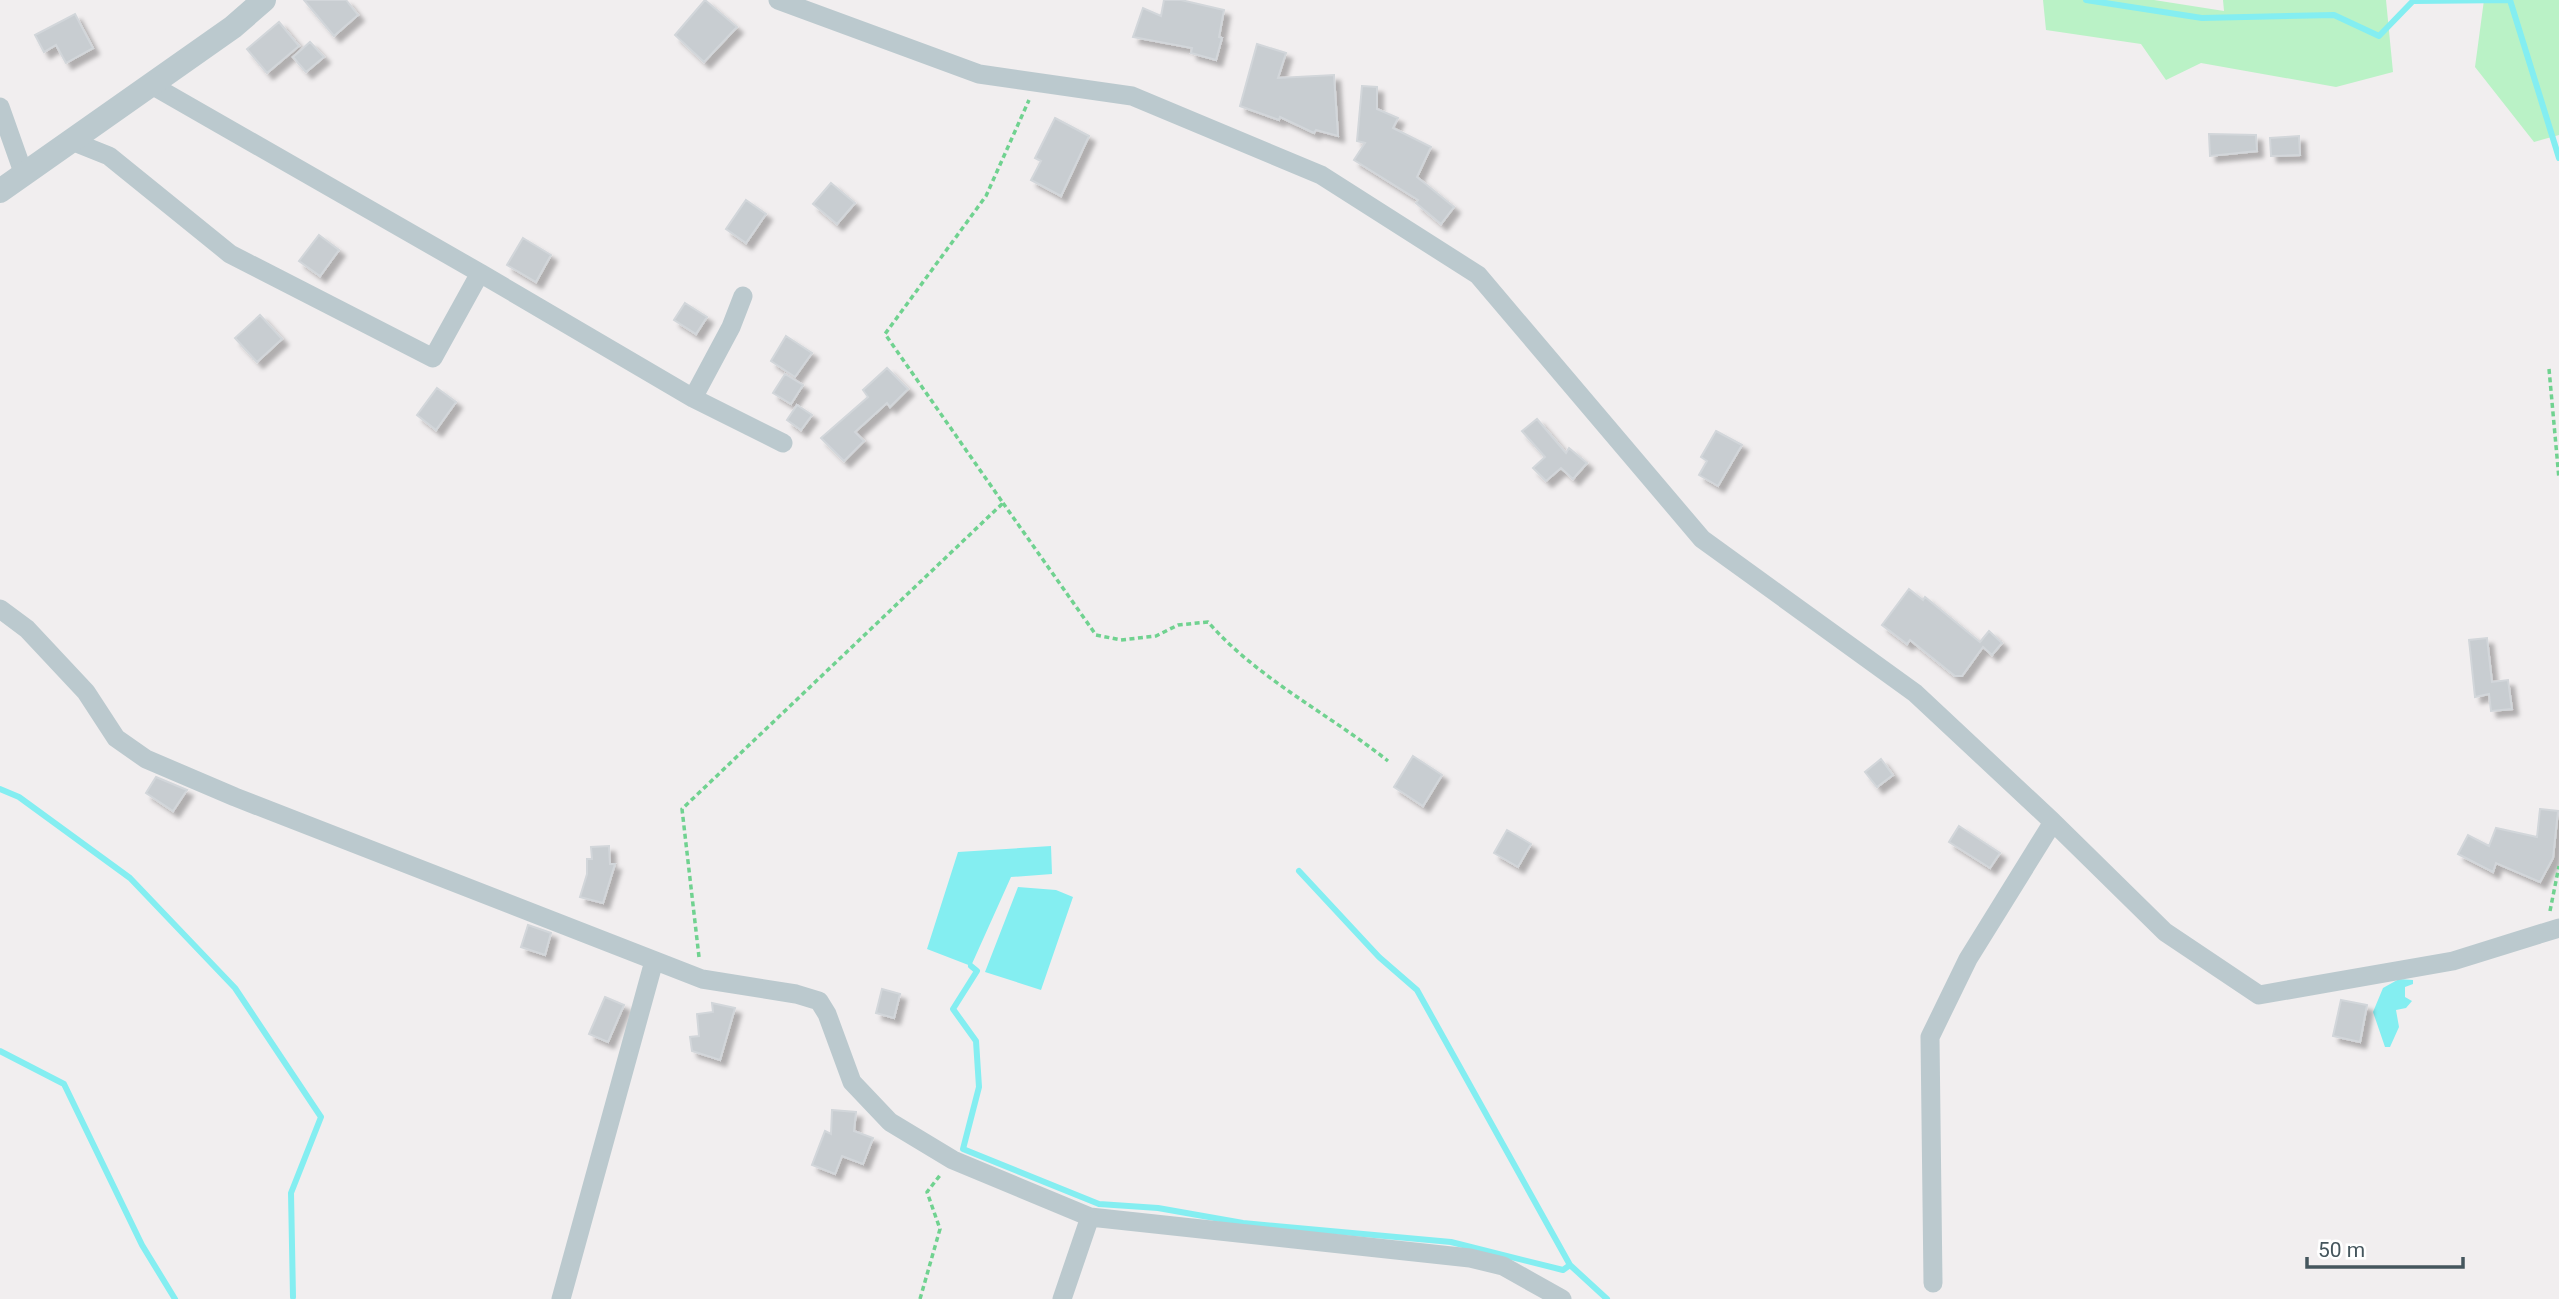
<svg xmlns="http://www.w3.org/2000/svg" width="2559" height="1299" font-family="Roboto,sans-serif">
<defs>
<filter id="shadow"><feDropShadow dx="6" dy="6" stdDeviation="2" flood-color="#0004"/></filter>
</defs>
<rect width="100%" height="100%" fill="#f1eeef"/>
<path fill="#baf2c6" d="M2043,0H2154L2224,11L2223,0H2386L2393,72L2336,87L2201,63L2166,80L2141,44L2046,30Z
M2484,0H2559V135L2534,142L2475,67Z"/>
<path fill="#84eef1" d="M1051,846L1052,874L1011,877L971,966L927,949L958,852Z
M1018,887L1056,890L1073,897L1041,990L985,972Z
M2399,979L2413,980V984L2405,987V997L2412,1001L2406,1008L2396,1010L2399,1027L2390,1047H2385L2373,1012L2383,988Z"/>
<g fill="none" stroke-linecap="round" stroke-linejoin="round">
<path stroke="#84eef1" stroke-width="6" d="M2086,0L2202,18L2334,15L2379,36L2413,1L2510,0L2559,158
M0,789L19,797L130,878L235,988L321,1117L291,1193L293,1297
M1299,871L1379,957L1417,990L1570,1265L1607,1299
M971,966L977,971L953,1009L976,1041L979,1087L963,1149L1099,1204L1158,1208L1243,1223L1451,1242L1563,1270L1570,1265
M0,1051L64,1084L142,1245L175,1299"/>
</g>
<path fill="#c8cdd1" stroke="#d2d6da" stroke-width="2" filter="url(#shadow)" d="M304,0H346L358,15L334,36Z
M705,0L737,27L704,62L675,35Z
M1164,0H1181L1224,10L1219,37L1222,38L1216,60L1191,53L1192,48L1133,37L1143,8L1161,16Z
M75,14L93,48L66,63L56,45L44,52L35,35Z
M279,22L299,46L267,73L247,49Z
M310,42L324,57L306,72L293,57Z
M1257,44L1286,53L1278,78L1334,75L1338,136L1316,130L1314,133L1280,117L1279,120L1240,106Z
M1362,86L1377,87V109L1398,118L1393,128L1431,147L1417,177L1454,207L1441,224L1416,203L1418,200L1354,160L1365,143L1357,141Z
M1055,118L1089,136L1061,196L1031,180L1041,161L1035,158Z
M2209,134L2256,135L2257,151L2210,156Z
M2299,136L2300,155L2271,156L2270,138Z
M831,183L855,203L837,224L813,204Z
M746,200L766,214L746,243L726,229Z
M319,235L339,250L320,276L299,261Z
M523,238L551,255L536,282L507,265Z
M685,303L707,317L696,334L674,320Z
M260,315L282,339L257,362L235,338Z
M786,336L812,353L795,377L771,361Z
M887,368L908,389L890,407L887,403L855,432L864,441L844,461L821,438L868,397L863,390Z
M785,374L803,385L791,404L773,393Z
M437,388L456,402L436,430L417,415Z
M797,405L812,415L801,430L787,420Z
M1537,419L1566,453L1569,448L1587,463L1573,479L1561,468L1546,481L1533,468L1545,457L1522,431Z
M1716,431L1742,445L1718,486L1699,475L1707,461L1701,457Z
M1909,589L1923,600L1925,597L1980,642L1989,631L2002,643L1992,655L1983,647L1962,676H1955L1910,640L1907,644L1882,625Z
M2487,638L2492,682L2508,680L2512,709L2491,711L2489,694L2475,697L2469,640Z
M1413,756L1442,775L1423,806L1394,787Z
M1881,759L1893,775L1877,787L1865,772Z
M156,777L187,790L173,811L146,793Z
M2540,809L2558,811L2553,858L2540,882L2496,863L2493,872L2458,854L2468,835L2489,846L2496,828L2537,837Z
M1959,826L2000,853L1990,868L1949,842Z
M1507,830L1531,844L1518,867L1494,853Z
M609,846L610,864H615L603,903L580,897L587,874V859H592L591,847Z
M528,925L551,933L545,955L521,947Z
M882,989L900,994L894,1018L876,1013Z
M605,997L624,1005L608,1042L589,1034Z
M2341,1000L2367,1005L2360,1042L2333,1036Z
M712,1003L735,1008L720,1060L692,1051L690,1037L699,1036L697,1014L713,1012Z
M832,1110L856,1112L854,1131L873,1138L863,1164L842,1156L835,1174L812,1165L825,1131L831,1134Z"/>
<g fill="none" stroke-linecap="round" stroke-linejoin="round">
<path stroke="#70d290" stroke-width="3.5" stroke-dasharray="5 3.5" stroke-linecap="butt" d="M2549,369L2559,479
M1003,503L1096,635L1121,640L1156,636L1178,625L1208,622C1258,679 1329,714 1388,761
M2550,911L2559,866
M699,957L682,809L1003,503L885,334L986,196L1029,100
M920,1299L940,1229L927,1192L941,1174"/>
<path stroke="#bbc9ce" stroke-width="19" d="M778,0L979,74L1132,96L1321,175L1478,275L1702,539L1915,693L2053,822L2165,932L2259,995L2453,961L2559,928
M150,84L480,273
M0,107L23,172
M69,140L109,156L230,254L433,358L480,273L693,398L783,443
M693,398L731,327L743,296
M0,609L27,629L86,692L116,738L146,759L235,797L702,979L796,994L819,1001L827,1014L852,1082L890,1122L953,1160L1090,1217L1470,1258L1503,1266L1562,1299
M1933,1283L1930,1037L1968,959L2053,822
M561,1299L654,961
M1062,1299L1090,1217"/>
<path stroke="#bbc9ce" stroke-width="24" d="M0,191L233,27L264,0"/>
</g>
<path d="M2307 1257v10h156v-10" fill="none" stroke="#45565d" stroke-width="3.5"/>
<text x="2318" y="1257" font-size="21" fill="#45565d" stroke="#ffffff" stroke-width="5" paint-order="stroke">50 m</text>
</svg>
